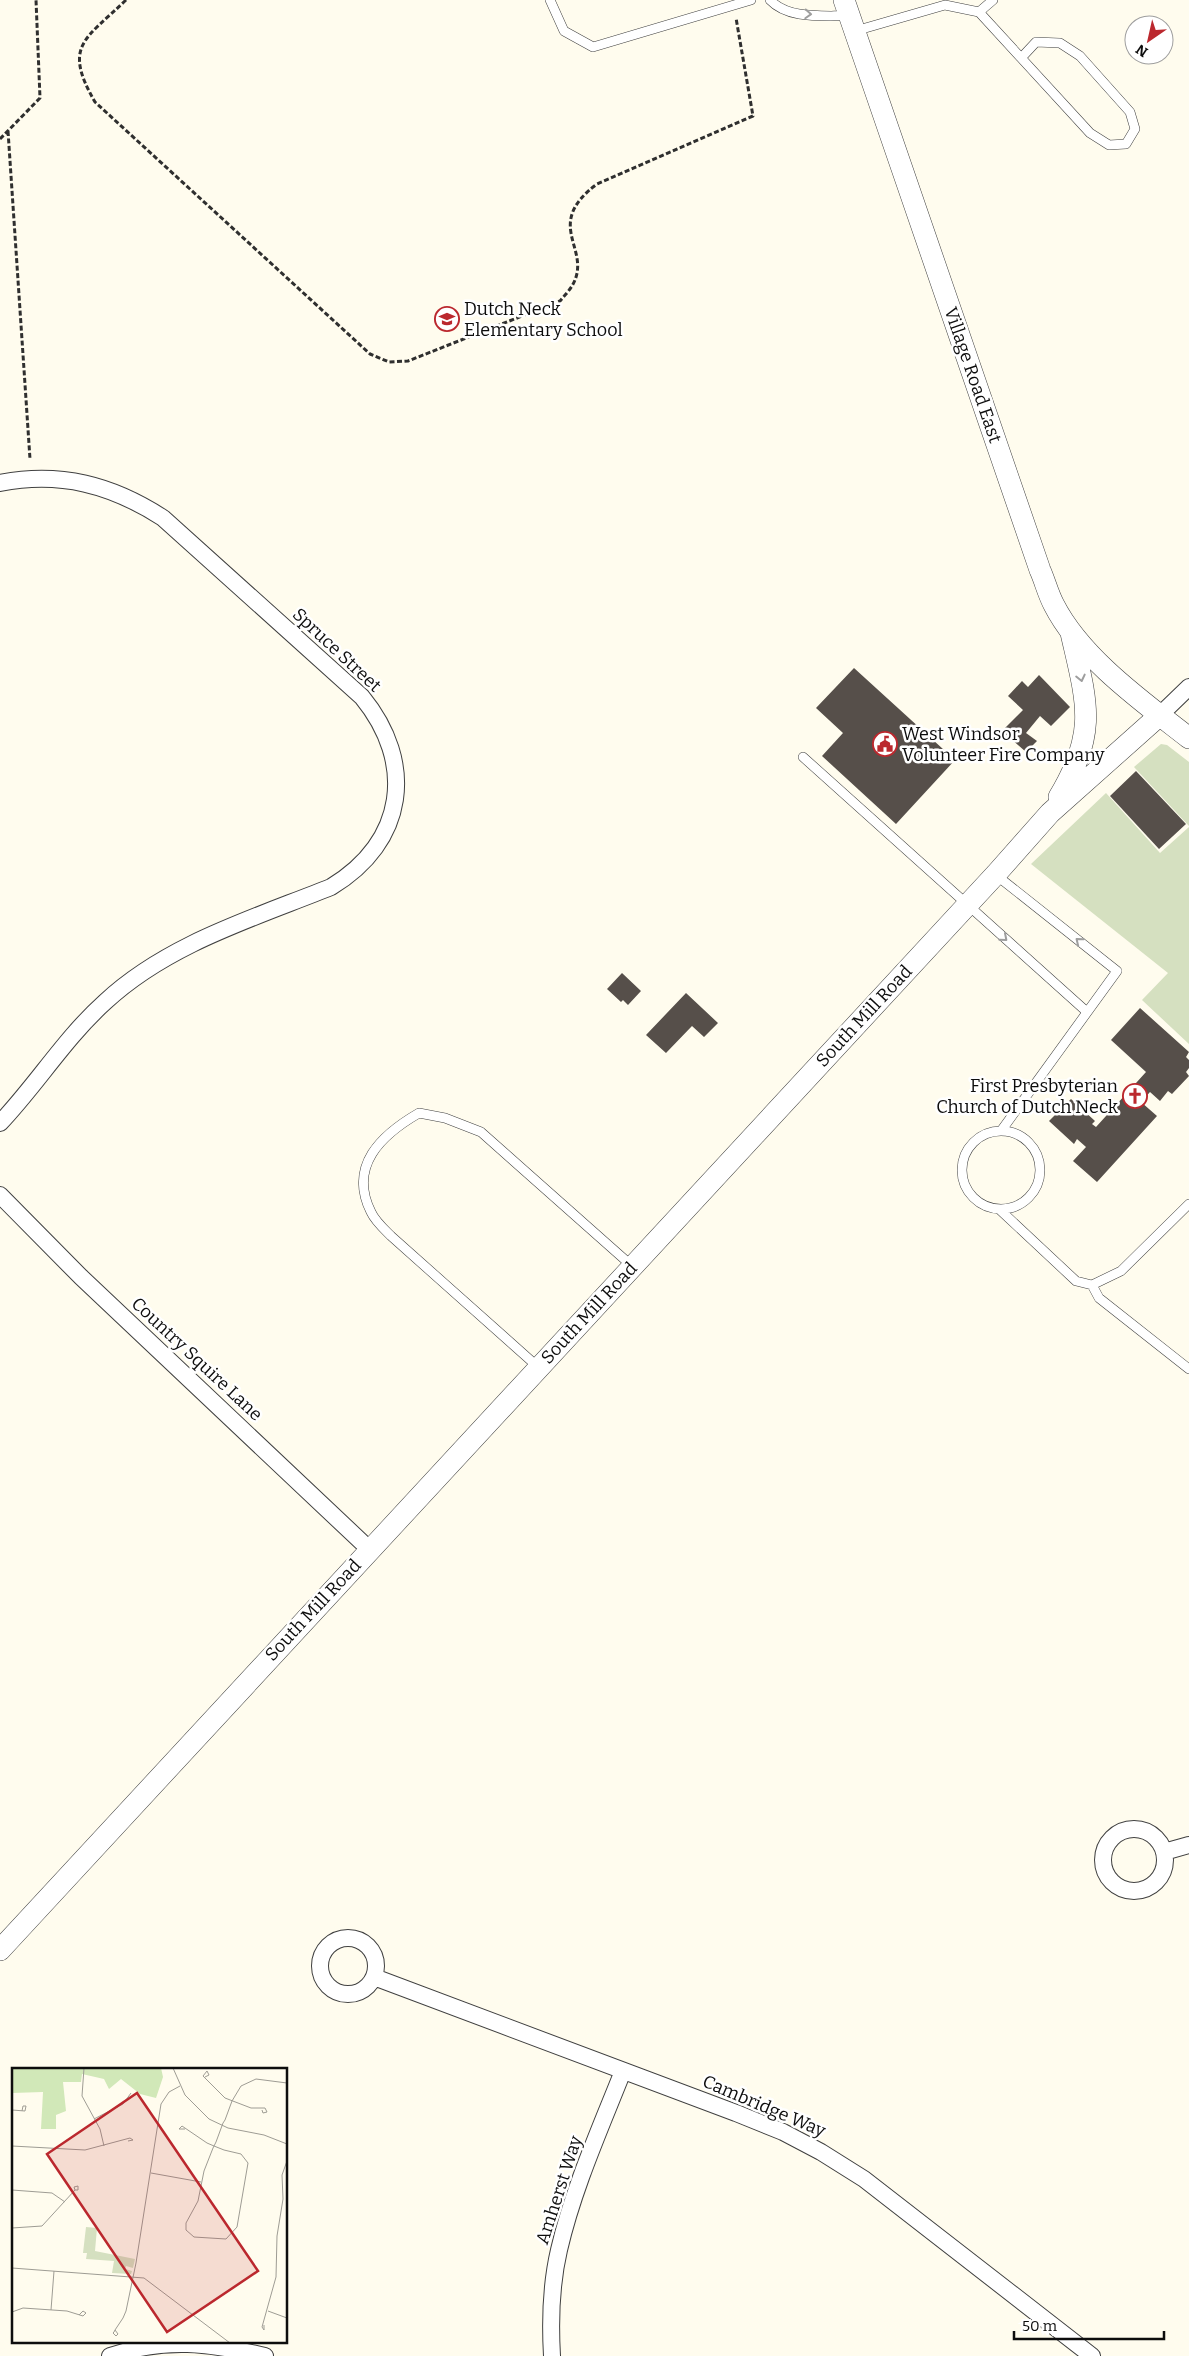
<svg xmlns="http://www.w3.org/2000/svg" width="1189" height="2356" font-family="Bitter,serif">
<rect width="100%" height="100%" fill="#fffcee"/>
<path fill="#d5e0c0" d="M1161,744L1167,745L1189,762V826L1134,767Z
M1106,793L1160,853L1189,827V1044L1142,1000L1168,973L1031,864Z"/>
<path fill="#564f4a" d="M854,668L955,760L896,824L822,756L843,733L816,708Z
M1039,675L1070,707L1051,726L1040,716L1026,733L1037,741L1026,752L1002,731L1023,710L1008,696L1022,681L1028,687Z
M1136,771L1186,824L1159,849L1110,796Z
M622,973L641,991L628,1005L623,1000L621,1002L607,989Z
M686,993L718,1023L704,1037L692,1026L666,1053L646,1035Z
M1140,1008L1189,1052L1186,1057L1189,1060V1068L1186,1072L1189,1076L1172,1094L1168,1091L1160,1101L1150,1092L1141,1102L1157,1116L1097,1182L1073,1161L1086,1147L1077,1139L1074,1144L1049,1121L1071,1099L1095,1121L1092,1124L1096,1127L1146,1072L1111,1040Z"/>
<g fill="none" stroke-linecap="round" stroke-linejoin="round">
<defs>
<path id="service" d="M550,0L564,31L593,47L751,0
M770,0C789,20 824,15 850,16
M979,12L1090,133L1109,145L1126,144L1135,129L1130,112L1080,56L1060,43L1036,42L1022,57
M855,31L945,5L979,12L993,0
M803,757L1087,1012
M996,875L1117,971L1001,1131
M962 1170a39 39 0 1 1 78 0a39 39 0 1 1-78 0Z
M999,1209L1076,1281L1092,1285L1121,1271L1189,1204
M1092,1285L1099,1298L1189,1369
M538,1367L391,1236C384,1229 375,1221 371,1212C348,1166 381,1135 419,1113L445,1118L481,1132L632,1266"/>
<path id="minor" d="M0,483C60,471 112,485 163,518L362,697C416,763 406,842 331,887C254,918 167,944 105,1002C65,1038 37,1084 0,1123
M1160,715L1189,687
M0,1195L81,1277L369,1549
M1103 1860a31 31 0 1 1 62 0a31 31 0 1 1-62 0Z
M1164,1852L1189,1845
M320 1966a28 28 0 1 1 56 0a28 28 0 1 1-56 0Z
M374,1977L736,2113L783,2132L821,2152L864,2179L1092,2356
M110,2356C166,2337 209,2343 265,2356
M552,2356C550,2321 551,2284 559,2250C573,2189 600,2129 623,2071"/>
<path id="tertiary" d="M844,0L1040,570C1045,581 1048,594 1054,605C1081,658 1143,702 1189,738
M1059,797C1098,732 1087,703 1071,633
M0,1950L996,874L1050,813L1160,715"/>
</defs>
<use href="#service" stroke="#404040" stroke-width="10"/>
<use href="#minor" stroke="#404040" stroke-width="18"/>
<use href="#tertiary" stroke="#404040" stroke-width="22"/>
<path stroke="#2f2f2f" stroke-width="3" stroke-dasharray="5 2.5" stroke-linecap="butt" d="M126,0C86,39 62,45 95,102L370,354L389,362L408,361L560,301C564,296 569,291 572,286C594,249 541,226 597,184L753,116L736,18
M8,131L30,459
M0,139L40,98L36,0"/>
<use href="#service" stroke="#fff" stroke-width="9"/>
<use href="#minor" stroke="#fff" stroke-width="16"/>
<use href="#tertiary" stroke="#fff" stroke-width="21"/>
</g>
<defs><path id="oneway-chevron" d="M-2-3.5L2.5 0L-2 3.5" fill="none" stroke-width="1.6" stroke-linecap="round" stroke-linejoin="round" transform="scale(1.25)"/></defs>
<g stroke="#9e9e9e">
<use href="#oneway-chevron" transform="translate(808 14) rotate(3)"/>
<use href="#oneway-chevron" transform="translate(1081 678) rotate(77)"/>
<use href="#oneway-chevron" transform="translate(1004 938) rotate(41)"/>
<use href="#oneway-chevron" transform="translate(1079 941) rotate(-141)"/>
</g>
<defs>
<symbol id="school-ring" viewBox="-11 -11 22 22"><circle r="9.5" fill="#fff" stroke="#bb282e" stroke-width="1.5"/><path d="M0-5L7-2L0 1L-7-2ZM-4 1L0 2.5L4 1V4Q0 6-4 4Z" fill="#bb282e"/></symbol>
<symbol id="civic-ring" viewBox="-11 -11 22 22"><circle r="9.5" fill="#fff" stroke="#bb282e" stroke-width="1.5"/><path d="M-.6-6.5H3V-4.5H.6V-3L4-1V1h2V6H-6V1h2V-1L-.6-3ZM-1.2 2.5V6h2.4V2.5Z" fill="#bb282e"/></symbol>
<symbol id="church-ring" viewBox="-11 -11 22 22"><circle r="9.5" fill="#fff" stroke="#bb282e" stroke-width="1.5"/><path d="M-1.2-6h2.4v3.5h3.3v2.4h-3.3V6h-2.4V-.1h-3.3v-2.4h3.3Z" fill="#bb282e"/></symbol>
</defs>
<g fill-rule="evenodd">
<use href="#school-ring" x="433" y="305" width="28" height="28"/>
<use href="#civic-ring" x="871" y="730" width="28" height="28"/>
<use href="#church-ring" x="1121" y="1082" width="28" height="28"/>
</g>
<g text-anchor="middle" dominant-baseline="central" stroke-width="5" stroke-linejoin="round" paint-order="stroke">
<g font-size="18" fill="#0d0d0d" stroke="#fff" text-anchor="start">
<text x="464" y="309">Dutch Neck<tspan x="464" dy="21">Elementary School</tspan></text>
<text x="902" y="734">West Windsor<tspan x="902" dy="21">Volunteer Fire Company</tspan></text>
<text x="1118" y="1086" text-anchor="end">First Presbyterian<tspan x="1118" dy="21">Church of Dutch Neck</tspan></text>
</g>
<g font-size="18" fill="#0d0d0d" stroke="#fff">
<text transform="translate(973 375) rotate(71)">Village Road East</text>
<text transform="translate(337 650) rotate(43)">Spruce Street</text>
<text transform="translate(864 1016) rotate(-47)">South Mill Road</text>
<text transform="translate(589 1313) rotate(-47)">South Mill Road</text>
<text transform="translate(197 1359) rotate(43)">Country Squire Lane</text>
<text transform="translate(313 1610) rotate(-47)">South Mill Road</text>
<text transform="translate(764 2106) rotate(23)">Cambridge Way</text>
<text transform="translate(559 2190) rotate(-72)">Amherst Way</text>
</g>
</g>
<g transform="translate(12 2068)">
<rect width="275" height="275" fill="#fffcee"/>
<path d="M0,0H149L151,9L144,30L128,26L109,11L97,21L92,11L70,6L69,14H51L54,43L44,47V61H29L31,24L0,25Z" fill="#d1e8b8"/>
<path d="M74,159L85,160L83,183L123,191L121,200L114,198L113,201L120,203L119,206L100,205L102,193L74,191L75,185H71Z" fill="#d5e0c0"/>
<path fill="none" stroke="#9e9c94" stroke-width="1" d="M72,0L70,28L88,61L92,78M161,0L173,27L197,51L216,60L252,67L275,76M193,9L197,7L195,3L191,8L213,30L239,40H253L255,44L251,45L250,42M0,42L13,43L14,38H11L10,43M82,51L111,36L119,25M173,61H167L170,58L195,75L202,78L212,82L229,86L236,95L225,159L214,171L182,169L174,162V155L186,133L192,103L201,80L204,74L211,55L213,52L220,33L229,18L244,11L275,15M0,78L73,82L118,70L121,72L116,73M139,105L189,114M0,122L40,125L53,134M0,160L30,158L63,122H66V118L62,119L63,122M0,200L132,210L218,275M39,242L42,203M256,243L275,250M0,244L11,240L55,243L71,248L74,245L71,243L67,247M252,257V262L250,259L264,209L265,168L271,131L270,107L275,93M103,262L106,266L104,268L101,265L102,264L103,262L111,250L114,243L124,195L149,36L157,24L168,18"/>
<path fill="#bb282e" fill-opacity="0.15" stroke="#bb282e" stroke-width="2.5" d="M125,25L246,203L155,264L35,86Z"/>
<rect width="275" height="275" fill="none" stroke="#0d0d0d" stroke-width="2.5"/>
</g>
<g transform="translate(1149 40) rotate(214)"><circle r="24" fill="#ffffff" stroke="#9e9e9e"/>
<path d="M0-4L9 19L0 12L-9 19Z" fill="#bb282e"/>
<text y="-8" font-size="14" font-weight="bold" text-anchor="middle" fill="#0d0d0d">N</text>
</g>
<path d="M1014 2331v8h150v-8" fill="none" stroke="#0d0d0d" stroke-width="2.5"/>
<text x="1022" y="2331" font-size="15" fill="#0d0d0d" stroke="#ffffff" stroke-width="4" paint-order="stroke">50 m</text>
</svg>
